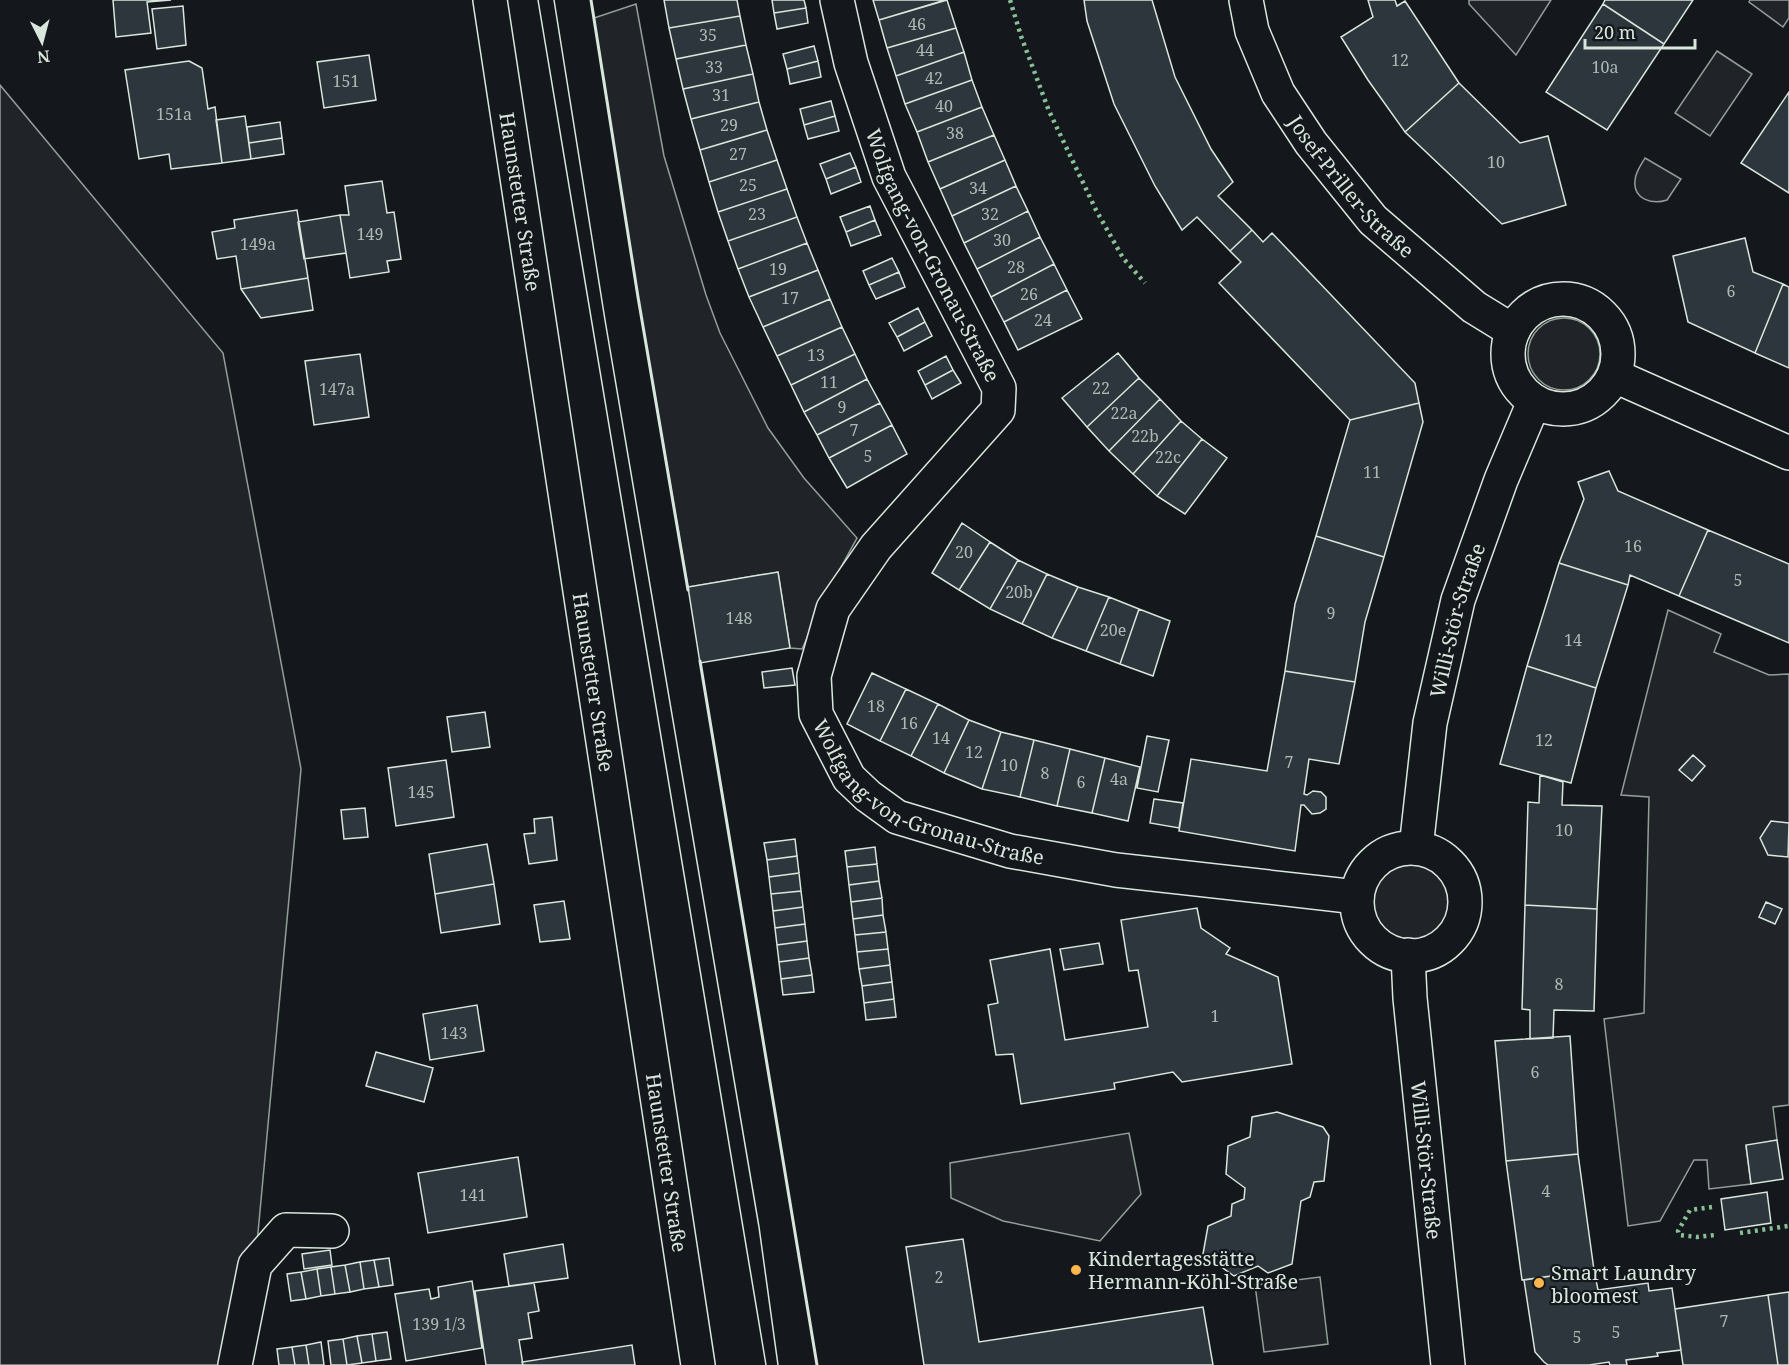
<svg xmlns="http://www.w3.org/2000/svg" width="1789" height="1365" font-family="'Noto Serif',serif">
<rect width="100%" height="100%" fill="#14181c"/>
<path fill="#202428" stroke="#939e99" stroke-width="1.5" d="M1469,0H1551L1516,55L1469,4Z
M1750,0H1789V18L1783,27L1749,2Z
M636,4L664,156L706,295L720,333L768,428L804,478L857,538L830,587L802,649L790,648L778,572L688,587L638,297L594,18Z
M1717,51L1752,74L1710,136L1675,113Z
M0,85L223,353L301,769L255,1265L235,1365H0Z
M1645,158L1681,179L1667,200C1652,205 1633,199 1635,181C1635,172 1641,165 1645,158Z
M1528 354a36 36 0 1 1 72 0a36 36 0 1 1-72 0Z
M1668,610L1721,634L1714,652L1769,675L1789,674V1105L1773,1107L1777,1140L1746,1146L1751,1184L1709,1189L1707,1160H1694L1660,1221L1628,1226L1604,1019L1644,1013L1649,797L1621,795Z
M1373 902a38 38 0 1 1 76 0a38 38 0 1 1-76 0Z
M1129,1133L1141,1194L1100,1241L1003,1221L951,1198L950,1163Z
M1320,1277L1328,1344L1264,1352L1255,1285Z"/>
<path fill="#2c363c" stroke="#d8e6dc" stroke-width="1.5" d="M113,0H171L147,2L151,33L116,37Z
M664,0H737L740,16L669,28Z
M772,0H804L806,8L774,13Z
M873,0H945L879,20Z
M947,0L956,28L887,48L879,20Z
M1084,0H1152L1175,77L1211,149L1233,182L1218,196L1252,230L1230,251L1197,217L1182,230L1155,186L1114,104L1087,21Z
M1368,0H1395L1397,6L1405,1L1459,83L1405,132L1368,80L1341,37L1373,17Z
M1605,0H1693L1664,44L1603,4Z
M1603,4L1664,44L1607,130L1546,92Z
M183,6L186,45L157,49L152,9Z
M806,8L808,23L777,29L774,13Z
M740,16L746,45L676,59L669,28Z
M956,28L964,52L896,76L887,48Z
M746,45L753,74L683,89L676,59Z
M814,46L818,61L787,69L783,54Z
M964,52L972,80L905,104L896,76Z
M369,55L376,100L324,108L317,62Z
M189,61L202,68L208,109L215,107L222,163L171,169L169,154L139,159L125,70Z
M818,61L821,77L790,84L787,69Z
M753,74L759,102L691,119L683,89Z
M972,80L982,107L917,132L905,104Z
M1459,83L1520,143L1548,136L1566,205L1502,224L1405,132Z
M1789,92V193L1741,163Z
M831,101L835,116L804,125L800,109Z
M759,102L767,130L700,150L691,119Z
M982,107L994,135L928,162L917,132Z
M245,116L251,159L222,163L216,120Z
M835,116L839,131L808,139L804,125Z
M280,122L282,138L249,143L247,127Z
M767,130L777,160L709,182L700,150Z
M994,135L1005,160L940,189L928,162Z
M282,138L284,154L251,159L249,143Z
M850,153L856,167L826,179L820,164Z
M777,160L787,189L718,212L709,182Z
M1005,160L1016,186L952,216L940,189Z
M856,167L861,182L831,194L826,179Z
M382,181L387,213L394,212L401,259L387,261L389,272L350,278L340,215H349L345,186Z
M1016,186L1028,211L964,243L952,216Z
M787,189L797,217L728,241L718,212Z
M870,206L875,220L846,232L840,217Z
M297,210L308,278L241,289L236,256L217,259L212,232L235,228L234,220Z
M1028,211L1040,237L977,269L964,243Z
M340,215L346,253L304,259L298,222Z
M797,217L807,243L738,269L728,241Z
M875,220L881,235L851,246L846,232Z
M1252,230L1263,242L1272,233L1415,383L1419,403L1350,420L1219,283L1241,262L1230,251Z
M1040,237L1054,264L991,297L977,269Z
M1745,238L1753,272L1783,284L1755,353L1688,322L1673,256Z
M807,243L818,270L749,297L738,269Z
M892,258L899,272L869,285L863,271Z
M1054,264L1067,290L1004,322L991,297Z
M818,270L830,299L763,327L749,297Z
M899,272L905,287L876,299L869,285Z
M308,278L313,310L261,318L241,289Z
M1783,284L1789,287V368L1755,353Z
M1067,290L1082,319L1018,350L1004,322Z
M830,299L842,327L777,356L763,327Z
M918,308L925,322L897,337L889,323Z
M925,322L932,336L904,351L897,337Z
M842,327L855,354L791,385L777,356Z
M1118,353L1139,378L1087,427L1062,398Z
M360,354L369,417L314,425L305,361Z
M855,354L867,379L804,412L791,385Z
M946,356L953,370L925,385L918,371Z
M953,370L961,383L932,399L925,385Z
M1139,378L1160,399L1109,451L1087,427Z
M867,379L880,403L817,435L804,412Z
M1160,399L1181,421L1133,474L1109,451Z
M880,403L892,425L829,458L817,435Z
M1419,403L1423,422L1384,557L1316,536L1350,420Z
M1181,421L1202,439L1157,496L1133,474Z
M892,425L907,454L847,488L829,458Z
M1202,439L1227,458L1185,514L1157,496Z
M1609,471L1618,491L1708,530L1679,596L1630,575L1628,585L1559,563L1584,499L1578,482Z
M962,523L990,542L959,590L932,573Z
M1708,530L1789,564V643L1679,596Z
M1316,536L1384,557L1365,622L1355,682L1285,671L1295,604Z
M990,542L1018,560L990,609L959,590Z
M1018,560L1047,574L1022,624L990,609Z
M1559,563L1628,585L1596,688L1527,666Z
M778,572L790,648L700,663L688,587Z
M1047,574L1078,587L1052,638L1022,624Z
M1078,587L1109,597L1086,651L1052,638Z
M1109,597L1139,609L1120,664L1086,651Z
M1139,609L1170,621L1153,676L1120,664Z
M1527,666L1596,688L1571,783L1500,764Z
M792,668L795,685L764,688L762,672Z
M1285,671L1355,682L1339,764L1309,759L1304,794L1307,795L1313,791L1321,792L1326,797V809L1320,813L1312,814L1304,805H1301L1295,851L1179,831L1191,759L1267,771Z
M872,673L906,689L880,741L847,724Z
M906,689L938,704L911,756L880,741Z
M938,704L969,720L944,773L911,756Z
M485,712L490,747L452,752L447,717Z
M969,720L1001,732L982,789L944,773Z
M1001,732L1034,740L1020,797L982,789Z
M1147,736L1169,740L1158,792L1137,788Z
M1034,740L1070,749L1057,806L1020,797Z
M1070,749L1105,758L1092,813L1057,806Z
M1693,755L1705,766L1692,781L1679,770Z
M1105,758L1140,767L1128,821L1092,813Z
M446,760L454,817L396,826L388,768Z
M1540,775L1563,782L1562,805L1602,806L1597,909L1525,905L1528,802L1539,803Z
M1154,799L1183,803L1179,828L1150,823Z
M365,808L368,837L344,839L341,810Z
M552,817L557,860L529,864L524,834L535,833L534,819Z
M1771,821L1789,823L1788,857L1768,855L1760,838Z
M795,839L797,856L767,860L764,843Z
M487,844L494,884L435,894L429,854Z
M875,847L877,864L847,867L845,851Z
M797,856L799,873L769,877L767,860Z
M877,864L879,881L849,885L847,867Z
M799,873L801,891L771,894L769,877Z
M879,881L882,898L851,902L849,885Z
M494,884L500,924L441,933L435,894Z
M801,891L803,907L773,911L771,894Z
M882,898L883,915L853,919L851,902Z
M564,901L570,939L540,942L534,905Z
M1766,902L1782,909L1775,924L1759,917Z
M1525,905L1597,909L1594,1011L1554,1010L1553,1038L1530,1039V1010L1522,1009Z
M803,907L805,924L775,928L773,911Z
M1197,908L1201,928L1230,948L1226,954L1278,977L1292,1064L1182,1082L1173,1072L1114,1083L1115,1089L1021,1104L1013,1054L996,1055L988,1005L998,1003L990,960L1050,949L1065,1040L1148,1027L1138,970L1129,971L1121,920Z
M883,915L886,932L855,935L853,919Z
M805,924L807,941L777,945L775,928Z
M886,932L888,949L857,952L855,935Z
M807,941L809,958L779,962L777,945Z
M1099,943L1103,964L1064,970L1060,949Z
M888,949L890,965L859,969L857,952Z
M809,958L812,975L781,979L779,962Z
M890,965L892,982L862,986L859,969Z
M812,975L814,992L783,995L781,979Z
M892,982L894,999L864,1003L862,986Z
M894,999L896,1017L866,1020L864,1003Z
M477,1005L484,1051L430,1060L423,1014Z
M1570,1036L1578,1154L1506,1161L1495,1041Z
M376,1052L433,1068L424,1102L366,1086Z
M1277,1112L1323,1127L1329,1136L1324,1181L1314,1182L1310,1197L1301,1201L1292,1264L1268,1273L1258,1266L1234,1276L1203,1254L1208,1226L1231,1216L1232,1204L1244,1199L1245,1188L1226,1174L1228,1146L1250,1137L1252,1117Z
M1777,1140L1783,1179L1751,1184L1746,1145Z
M1578,1154L1594,1270L1522,1280L1506,1161Z
M518,1157L527,1217L428,1233L418,1173Z
M1767,1192L1771,1223L1725,1230L1721,1199Z
M963,1239L979,1342L1203,1307L1213,1365H924L906,1247Z
M563,1244L568,1278L509,1286L504,1254Z
M330,1250L332,1265L304,1269L302,1254Z
M389,1258L393,1285L379,1287L374,1260Z
M374,1260L379,1287L364,1289L360,1262Z
M360,1262L364,1289L350,1292L345,1265Z
M345,1265L350,1292L335,1294L331,1267Z
M331,1267L335,1294L321,1296L317,1269Z
M317,1269L321,1296L306,1299L301,1272Z
M1594,1270L1598,1290L1648,1283L1649,1291L1672,1288L1681,1350L1657,1353L1658,1356L1626,1360L1627,1365H1610L1609,1362L1589,1365H1548L1544,1362L1535,1352L1524,1280Z
M301,1272L306,1299L291,1301L287,1274Z
M472,1281L482,1348L406,1361L395,1294L429,1289L431,1299L439,1297L438,1287Z
M534,1283L539,1311L528,1313L532,1338L519,1340L523,1365H486L475,1291Z
M1789,1292V1365H1778L1768,1295Z
M1768,1295L1778,1365H1683L1675,1309Z
M387,1332L391,1359L376,1361L372,1334Z
M372,1334L376,1361L362,1363L357,1336Z
M357,1336L362,1363L347,1365L343,1339Z
M343,1339L347,1365H331L328,1341Z
M321,1342L324,1365H309L306,1345Z
M306,1345L309,1365H295L292,1347Z
M632,1345L635,1365H523L522,1362Z
M292,1347L295,1365H279L277,1349Z"/>
<g fill="none" stroke-linecap="round" stroke-linejoin="round">
<defs>
<g id="minor">
<path id="s1" d="M837,0L851,63L889,177L999,388L998,410L876,547L833,609L814,676L816,714L849,778L868,796L897,817L1010,851L1116,870L1357,897"/>
<path id="s2" d="M1246,0L1252,31L1278,93L1311,143L1373,220L1474,307L1513,331"/>
<circle cx="1563" cy="354" r="55"/>
<path d="M1615,376L1789,453"/>
<path id="s3" d="M1416,848L1430,723L1458,600L1501,480L1534,402"/>
<circle cx="1411" cy="902" r="54"/>
<path id="s4" d="M1408,955L1410,998L1448,1365"/>
<path d="M235,1365L255,1265L286,1230L332,1231"/>
</g>
<g id="secondary">
<path id="s5" d="M490,0L698,1365"/>
</g>
</defs>
<use href="#minor" stroke="#d8e6dc" stroke-width="36"/>
<use href="#secondary" stroke="#d8e6dc" stroke-width="36"/>
<use href="#minor" stroke="#14181c" stroke-width="33"/>
<use href="#secondary" stroke="#14181c" stroke-width="33"/>
<path stroke="#d8e6dc" stroke-width="1.5" d="M538,0C612,455 694,909 766,1365
M554,0L605,320L759,1227L778,1365"/>
<path stroke="#8ac095" stroke-width="4.5" stroke-dasharray="3 4.5" stroke-linecap="butt" d="M1010,0L1021,36L1049,111L1096,210L1123,258L1145,283
M1712,1207L1690,1210L1678,1231L1679,1235L1697,1237L1715,1235
M1740,1233L1788,1226"/>
<path stroke="#d8e6dc" stroke-width="3" d="M591,0L638,297L688,590
M700,661L817,1365"/>
</g>
<g fill="#ffb74d" stroke="#14181c" stroke-width="2">
<circle cx="1076" cy="1270" r="6"/>
<circle cx="1539" cy="1283" r="6"/>
</g>
<g text-anchor="middle" dominant-baseline="central" stroke-width="4.5" stroke-linejoin="round" paint-order="stroke">
<g font-size="16" fill="#adbab4">
<text x="917" y="24">46</text>
<text x="708" y="35">35</text>
<text x="925" y="50">44</text>
<text x="1400" y="60">12</text>
<text x="714" y="67">33</text>
<text x="1605" y="67">10a</text>
<text x="934" y="78">42</text>
<text x="346" y="81">151</text>
<text x="721" y="95">31</text>
<text x="944" y="106">40</text>
<text x="174" y="114">151a</text>
<text x="729" y="125">29</text>
<text x="955" y="133">38</text>
<text x="738" y="154">27</text>
<text x="1496" y="162">10</text>
<text x="748" y="185">25</text>
<text x="978" y="188">34</text>
<text x="757" y="214">23</text>
<text x="990" y="214">32</text>
<text x="370" y="234">149</text>
<text x="1002" y="240">30</text>
<text x="258" y="244">149a</text>
<text x="1016" y="267">28</text>
<text x="778" y="269">19</text>
<text x="1731" y="291">6</text>
<text x="1029" y="294">26</text>
<text x="790" y="298">17</text>
<text x="1043" y="320">24</text>
<text x="816" y="355">13</text>
<text x="829" y="382">11</text>
<text x="1101" y="388">22</text>
<text x="337" y="389">147a</text>
<text x="842" y="407">9</text>
<text x="1124" y="413">22a</text>
<text x="854" y="430">7</text>
<text x="1145" y="436">22b</text>
<text x="868" y="456">5</text>
<text x="1168" y="457">22c</text>
<text x="1372" y="472">11</text>
<text x="1633" y="546">16</text>
<text x="964" y="552">20</text>
<text x="1738" y="580">5</text>
<text x="1019" y="592">20b</text>
<text x="1331" y="613">9</text>
<text x="739" y="618">148</text>
<text x="1113" y="630">20e</text>
<text x="1573" y="640">14</text>
<text x="876" y="706">18</text>
<text x="909" y="723">16</text>
<text x="941" y="738">14</text>
<text x="1544" y="740">12</text>
<text x="974" y="752">12</text>
<text x="1289" y="762">7</text>
<text x="1009" y="765">10</text>
<text x="1045" y="773">8</text>
<text x="1119" y="779">4a</text>
<text x="1081" y="782">6</text>
<text x="421" y="792">145</text>
<text x="1564" y="830">10</text>
<text x="1559" y="984">8</text>
<text x="1215" y="1016">1</text>
<text x="454" y="1033">143</text>
<text x="1535" y="1072">6</text>
<text x="1546" y="1191">4</text>
<text x="473" y="1195">141</text>
<text x="939" y="1277">2</text>
<text x="1724" y="1321">7</text>
<text x="439" y="1324">139 1/3</text>
<text x="1616" y="1332">5</text>
<text x="1577" y="1337">5</text>
</g>
<g font-size="20" fill="#d8e6dc" stroke="#14181c">
<text stroke="none"><textPath href="#s2" startOffset="218">Josef-Priller-Straße</textPath></text>
<text stroke="none"><textPath href="#s5" startOffset="204">Haunstetter Straße</textPath></text>
<text stroke="none"><textPath href="#s1" startOffset="274">Wolfgang-von-Gronau-Straße</textPath></text>
<text stroke="none"><textPath href="#s3" startOffset="232">Willi-Stör-Straße</textPath></text>
<text stroke="none"><textPath href="#s5" startOffset="690">Haunstetter Straße</textPath></text>
<text stroke="none"><textPath href="#s1" startOffset="958">Wolfgang-von-Gronau-Straße</textPath></text>
<text stroke="none"><textPath href="#s4" startOffset="206">Willi-Stör-Straße</textPath></text>
<text stroke="none"><textPath href="#s5" startOffset="1176">Haunstetter Straße</textPath></text>
</g>
<g font-size="20" fill="#d8e6dc" stroke="#14181c" text-anchor="start">
<text x="1088" y="1258">Kindertagesstätte<tspan x="1088" dy="23">Hermann-Köhl-Straße</tspan></text>
<text x="1551" y="1272">Smart Laundry<tspan x="1551" dy="23">bloomest</tspan></text>
</g>
</g>
<g transform="translate(42 42) rotate(174)" stroke="#14181c" stroke-width="4.5" paint-order="stroke">
<path d="M0-4.5L10 22L0 15L-10 22Z" fill="#d8e6dc"/>
<text y="-9" font-size="16" font-weight="bold" text-anchor="middle" fill="#d8e6dc">N</text>
</g>
<path d="M1585 39v9h110v-9" fill="none" stroke="#d8e6dc" stroke-width="3"/>
<text x="1594" y="39" font-size="18" fill="#d8e6dc" stroke="#14181c" stroke-width="4.5" paint-order="stroke">20 m</text>
</svg>
